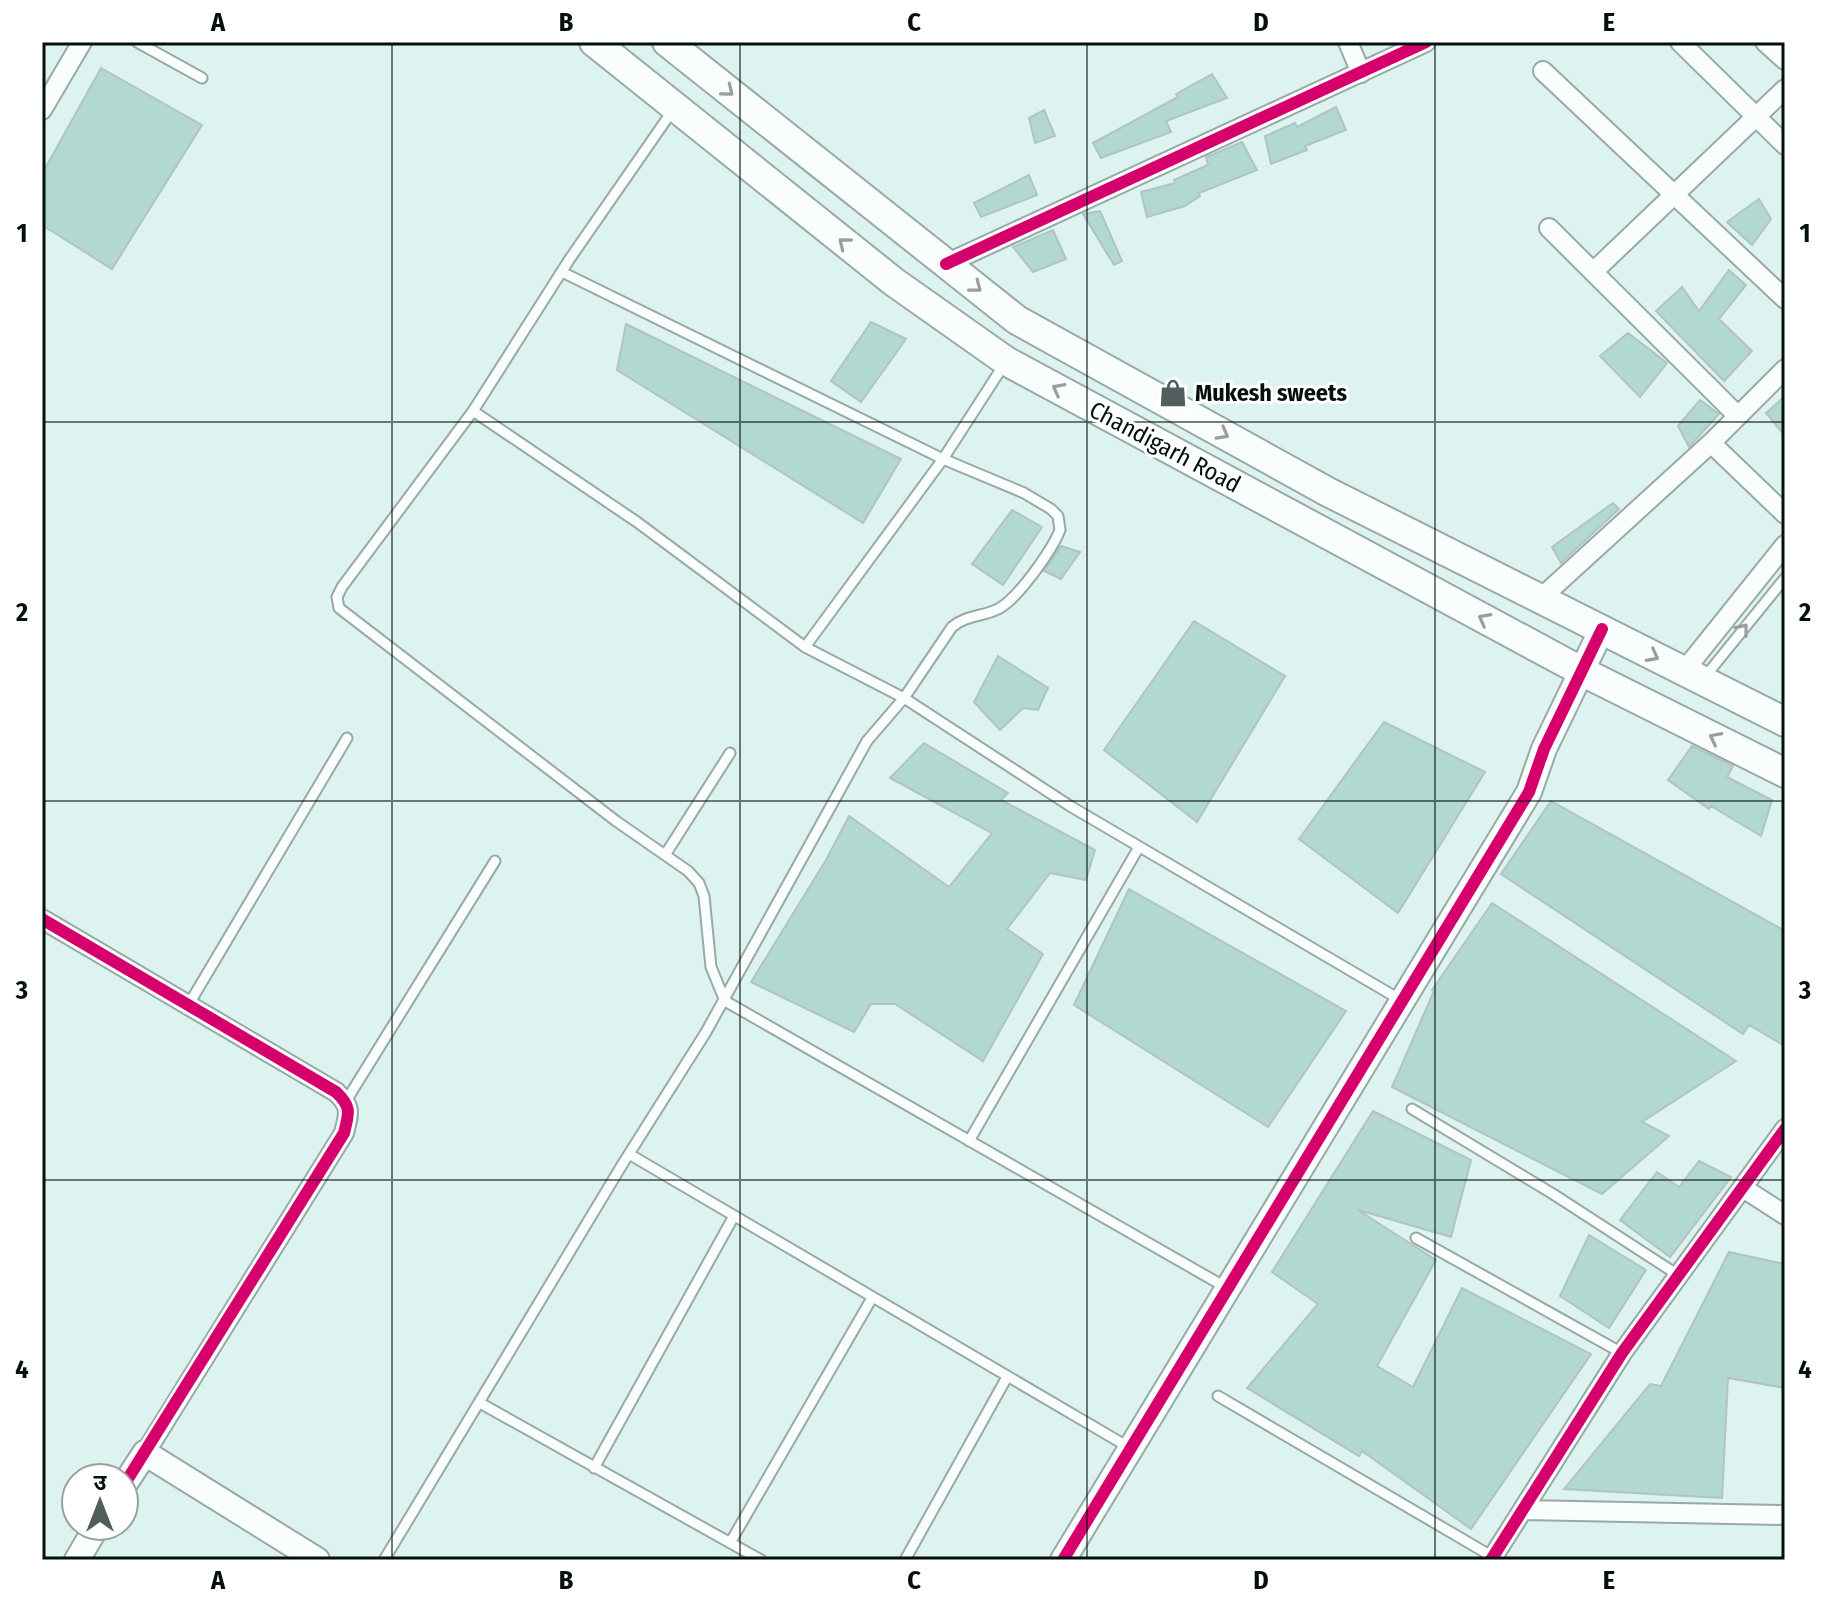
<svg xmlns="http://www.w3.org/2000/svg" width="1827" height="1602" font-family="'Fira Sans Condensed','Noto Sans Devanagari',sans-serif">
<rect width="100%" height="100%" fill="#ddf3ef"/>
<path fill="#b2d8d2" stroke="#b3c3c0" stroke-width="2" d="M101,68L202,125L112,269L42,225V174Z
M1212,74L1227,98L1166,121L1171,132L1101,158L1093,143L1178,97L1176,94Z
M1336,107L1346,130L1305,146L1307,150L1271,164L1265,136L1295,123L1297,127Z
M1044,110L1055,136L1035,143L1029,118Z
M1242,142L1257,170L1199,193L1200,196L1185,206L1147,217L1141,192L1175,183L1174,180L1208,165L1206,157Z
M1029,175L1037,195L981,217L974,203Z
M1759,199L1771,219L1752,245L1727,222Z
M1100,211L1122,261L1114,265L1083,214Z
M1053,230L1066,259L1033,272L1013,247Z
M1729,270L1746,285L1719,319L1752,351L1724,381L1656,311L1682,287L1699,311Z
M871,322L906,339L861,402L831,381Z
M626,324L901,459L863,523L617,370Z
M1628,333L1667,363L1640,397L1600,356Z
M1785,396V436L1766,413Z
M1700,400L1719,414L1689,447L1678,426Z
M1613,503L1619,509L1561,563L1552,547Z
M1012,510L1042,527L1003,585L972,564Z
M1061,546L1080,552L1061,579L1044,571Z
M1194,621L1285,676L1197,822L1104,750Z
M998,656L1048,688L1038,710L1023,708L1000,730L974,702Z
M1384,722L1485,772L1398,913L1299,839Z
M924,743L1008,793L1001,800L1095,850L1086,880L1050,873L1007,929L1043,954L983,1061L895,1004H871L854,1032L751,982L826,860L849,816L949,887L992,833L890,778Z
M1692,746L1733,766L1727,777L1772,800L1761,836L1711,806L1709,809L1668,780Z
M1551,801L1785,931V1046L1749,1025L1743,1034L1501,874Z
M1129,889L1346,1011L1268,1127L1074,1005Z
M1492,903L1736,1061L1642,1122L1669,1136L1602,1194L1392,1087L1434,991L1432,990Z
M1373,1111L1471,1160L1451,1237L1358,1210L1436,1260L1377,1366L1413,1387L1462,1288L1591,1354L1471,1529L1362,1451L1359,1456L1247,1388L1318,1304L1272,1272Z
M1699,1161L1731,1177L1670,1257L1620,1220L1657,1172L1679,1187Z
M1589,1235L1646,1270L1609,1328L1560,1296Z
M1729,1252L1785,1264V1388L1728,1378L1722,1498L1564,1489L1650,1384L1661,1386Z"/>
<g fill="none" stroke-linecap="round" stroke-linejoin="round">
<defs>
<path id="lane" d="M137,42L202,78
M673,110L569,260L473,411L342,587L337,597L339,608L616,821L688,871L699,883L704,896L711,967L725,1001L1227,1288
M473,411L637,522L805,647L904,698L1070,806L1399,999
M805,647L943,459L1005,363
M1704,678L1785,578
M665,855L730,753
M189,1004L347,738
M346,1101L495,861
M1412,1109L1553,1194L1678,1275
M969,1141L1139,847
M629,1154L1130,1448
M1416,1238L1622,1353
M1218,1396L1493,1557
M480,1403L761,1560
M594,1468L734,1216
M730,1543L872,1298
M384,1560L622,1165L706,1032L867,741L904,698L952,627C966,615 982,617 998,609C1017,600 1052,550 1060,530L1058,516L1051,509L1024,493L943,459L562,272
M905,1560L1007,1377"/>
<path id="street" d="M1348,42L1361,73
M1680,42L1785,145
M1765,42L1785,60
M1543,71L1785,299
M42,110L82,42
M1549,228L1738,416
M946,264L1426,42
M1593,272L1785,89
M1711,443L1785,514
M1541,598L1711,443L1785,369
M1684,671L1785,545
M42,919L336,1092C352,1107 349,1113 344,1133L145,1453
M1743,1188L1785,1215
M1523,1510L1785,1515
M1491,1560L1622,1353L1785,1129"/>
<path id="secondary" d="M124,1485L145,1453L317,1560
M77,1560L97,1526
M1063,1560L1529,792L1544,749L1602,629"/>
<path id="primary" d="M594,42L894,282L1006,361L1581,671L1785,773
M667,42L1017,320L1328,492L1785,722"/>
</defs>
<use href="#lane" stroke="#98a9a6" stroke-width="13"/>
<use href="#street" stroke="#98a9a6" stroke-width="22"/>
<use href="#secondary" stroke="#98a9a6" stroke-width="28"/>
<use href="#primary" stroke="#98a9a6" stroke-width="32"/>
<use href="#lane" stroke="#fafdfd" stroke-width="9"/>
<use href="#street" stroke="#fafdfd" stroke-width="18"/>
<use href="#secondary" stroke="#fafdfd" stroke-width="24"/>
<use href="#primary" stroke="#fafdfd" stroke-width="28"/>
<defs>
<path id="cycleway" d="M946,264L1426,42
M42,919L336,1092C352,1107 349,1113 344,1133L124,1485
M1063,1560L1529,792L1544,749L1602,629
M1491,1560L1622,1353L1785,1129"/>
</defs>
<use href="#cycleway" stroke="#fff" stroke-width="17"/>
<use href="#cycleway" stroke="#d6006c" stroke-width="12"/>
</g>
<defs><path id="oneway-chevron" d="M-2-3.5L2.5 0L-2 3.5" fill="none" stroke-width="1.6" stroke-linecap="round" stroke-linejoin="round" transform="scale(2)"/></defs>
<g stroke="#989e9d">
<use href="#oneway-chevron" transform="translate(728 91) rotate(39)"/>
<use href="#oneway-chevron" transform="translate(844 243) rotate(-141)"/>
<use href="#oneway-chevron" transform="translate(976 287) rotate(38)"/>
<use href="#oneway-chevron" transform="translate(1058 389) rotate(-152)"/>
<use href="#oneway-chevron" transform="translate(1223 434) rotate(29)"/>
<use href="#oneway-chevron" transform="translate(1484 619) rotate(-152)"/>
<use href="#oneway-chevron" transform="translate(1743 629) rotate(-51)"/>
<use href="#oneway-chevron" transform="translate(1653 656) rotate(28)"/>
<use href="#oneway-chevron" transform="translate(1715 738) rotate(-153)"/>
</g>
<path fill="none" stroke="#04100e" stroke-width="2" stroke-opacity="0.55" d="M392,42V1560M740,42V1560M1087,42V1560M1435,42V1560M42,422H1785M42,801H1785M42,1180H1785"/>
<defs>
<symbol id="shop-bare" viewBox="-9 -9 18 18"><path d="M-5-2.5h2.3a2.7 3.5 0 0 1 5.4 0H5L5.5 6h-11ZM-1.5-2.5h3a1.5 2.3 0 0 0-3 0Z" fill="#505f5d" stroke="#fff" stroke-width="2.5" paint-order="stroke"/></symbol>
</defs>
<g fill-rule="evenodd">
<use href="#shop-bare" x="1153" y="373" width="40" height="40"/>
</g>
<g text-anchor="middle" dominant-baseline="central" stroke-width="6" stroke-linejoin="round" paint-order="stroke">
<g font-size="24" font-weight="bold" fill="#04100e" stroke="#fff" text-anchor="start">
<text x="1195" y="393">Mukesh sweets</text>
</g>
<g font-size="24" fill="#04100e" stroke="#fff">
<text transform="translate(1165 447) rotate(28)">Chandigarh Road</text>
</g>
</g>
<rect width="1827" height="1602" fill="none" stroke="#ffffff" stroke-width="88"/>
<g transform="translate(100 1502)"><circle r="38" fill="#ffffff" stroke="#9b9f9f" stroke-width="2"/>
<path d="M0-6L14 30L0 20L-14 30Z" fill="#505f5d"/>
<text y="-12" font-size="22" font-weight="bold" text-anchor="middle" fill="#04100e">उ</text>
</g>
<rect x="44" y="44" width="1739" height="1514" fill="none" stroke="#04100e" stroke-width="3"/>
<g font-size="26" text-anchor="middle" font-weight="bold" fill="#04100e">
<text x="218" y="31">A</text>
<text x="566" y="31">B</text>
<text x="914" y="31">C</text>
<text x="1261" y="31">D</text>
<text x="1609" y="31">E</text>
<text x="22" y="242">1</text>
<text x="1805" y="242">1</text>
<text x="22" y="621">2</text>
<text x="1805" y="621">2</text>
<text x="22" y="999">3</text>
<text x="1805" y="999">3</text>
<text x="22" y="1378">4</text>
<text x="1805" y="1378">4</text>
<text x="218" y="1589">A</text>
<text x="566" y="1589">B</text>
<text x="914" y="1589">C</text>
<text x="1261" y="1589">D</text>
<text x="1609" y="1589">E</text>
</g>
</svg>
